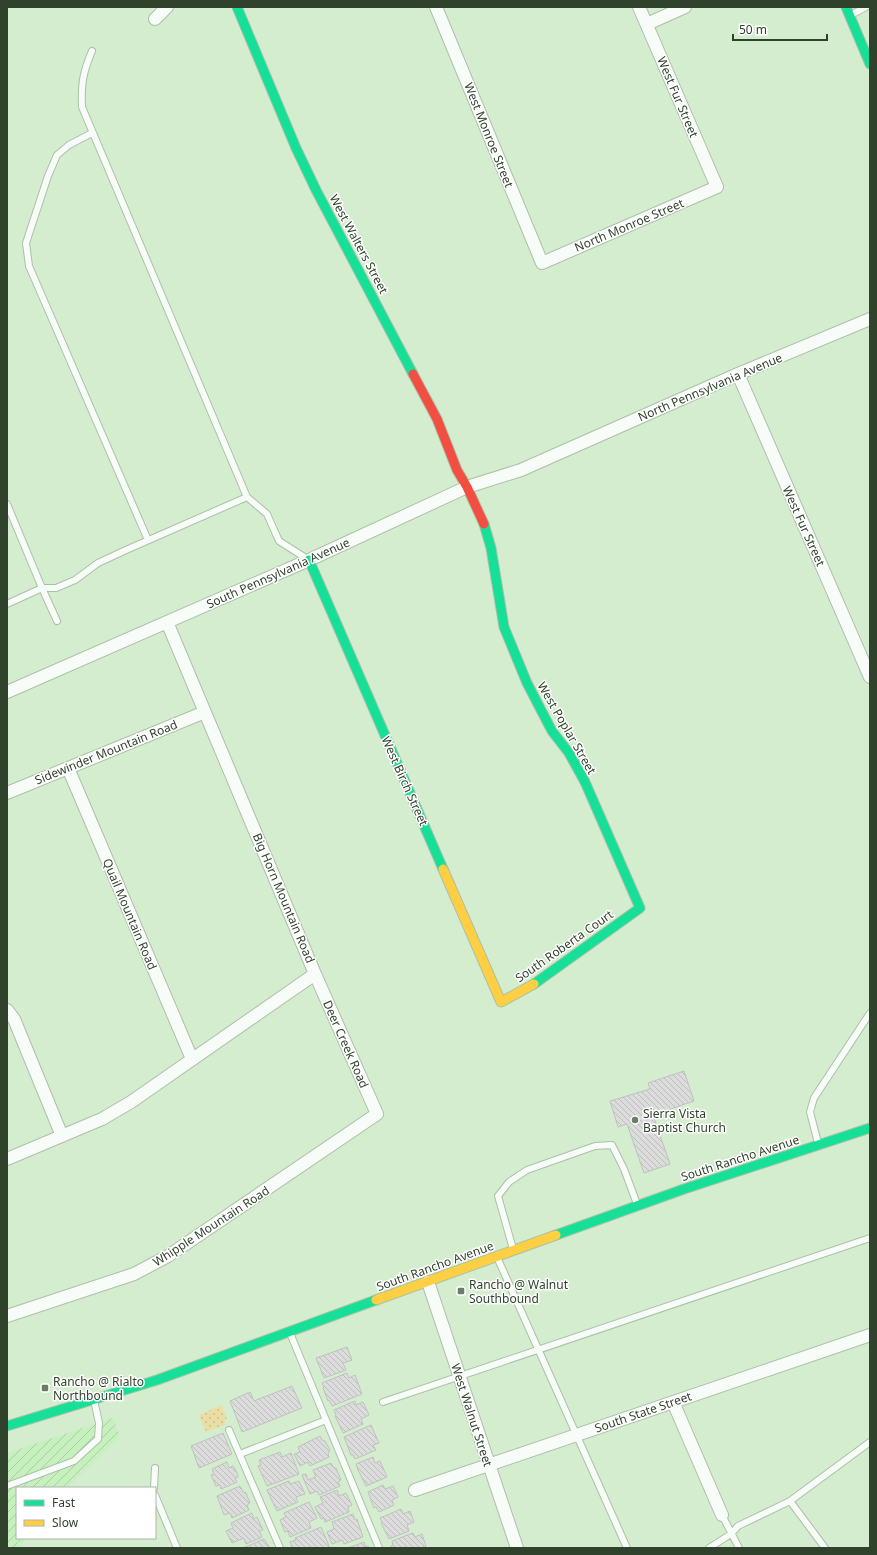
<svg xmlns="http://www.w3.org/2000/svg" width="877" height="1555" font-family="'Noto Sans',sans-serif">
<defs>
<pattern id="industrial-furrows" width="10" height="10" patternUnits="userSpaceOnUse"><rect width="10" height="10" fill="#c7f0bf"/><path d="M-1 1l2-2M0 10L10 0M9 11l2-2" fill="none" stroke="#abcfa4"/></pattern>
<pattern id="park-dots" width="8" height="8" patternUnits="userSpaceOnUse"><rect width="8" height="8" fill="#ebdea5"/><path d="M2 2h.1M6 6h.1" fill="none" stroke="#cac08e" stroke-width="1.8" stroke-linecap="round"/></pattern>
<pattern id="building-back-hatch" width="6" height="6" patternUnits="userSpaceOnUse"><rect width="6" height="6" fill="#dbdcdb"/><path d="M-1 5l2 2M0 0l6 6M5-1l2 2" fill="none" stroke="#bcbebc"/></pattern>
</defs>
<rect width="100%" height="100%" fill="#d3edce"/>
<path fill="url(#industrial-furrows)" d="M113,1418L120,1436L67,1488H17V1538H26L20,1548H7V1453Z"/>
<path fill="url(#park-dots)" d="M221,1405L227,1419L225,1420L224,1425L206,1432L199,1415Z"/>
<path fill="url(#building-back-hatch)" stroke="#bfc2bf" d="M684,1071L694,1101L653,1115L670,1164L644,1173L627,1124L618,1127L610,1101L650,1089L648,1083Z
M347,1347L352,1360L343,1363L346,1370L324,1378L316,1358Z
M347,1373L349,1378L355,1375L362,1394L332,1406L329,1400L328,1401L323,1388L324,1387L322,1383Z
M292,1386L302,1408L242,1432L230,1401L250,1392L254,1401Z
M355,1401L356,1405L363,1402L369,1415L361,1419L363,1424L343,1433L335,1416L336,1415L334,1410Z
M371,1425L379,1443L373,1445L376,1450L355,1459L353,1455H351L344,1437Z
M223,1433L232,1454L199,1468L191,1446Z
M320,1436L322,1440L325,1441L330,1450L328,1454L329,1457L310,1466L308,1462L300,1466L294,1454L300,1452L298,1447Z
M280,1452L282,1457L291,1453L299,1474L267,1486L258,1466L261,1465L259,1460Z
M373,1457L375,1463L380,1461L387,1477L366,1486L358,1470L356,1464Z
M227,1462L229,1468L233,1466L234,1467L238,1475V1477L235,1478L237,1482L221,1489L220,1485L216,1486L211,1475L214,1474L212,1469Z
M331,1463L334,1468H336L341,1480L338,1482L340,1486L319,1495L317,1491L310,1494L302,1475L306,1474L308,1480L316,1477L313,1470Z
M289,1481L290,1484L299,1481L305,1494L296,1497L298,1502L277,1511L267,1490Z
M383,1485L385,1489L393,1486L398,1497L392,1500L394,1505L379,1512L376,1507L374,1508L368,1492Z
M240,1486L243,1492L246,1493L250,1503L247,1505L249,1510L232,1518L230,1513L224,1515L217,1496Z
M337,1490L339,1496L346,1493L352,1505L348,1507L349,1512L325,1522L324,1518L321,1519L315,1507L323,1503L320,1497Z
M309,1502L317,1518L309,1522L311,1528L290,1537L288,1531L285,1532L280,1520L286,1517L284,1513Z
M401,1509L403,1514L410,1511L414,1522L407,1525L409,1531L389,1539L381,1523L382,1522L380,1518Z
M252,1513L254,1519L257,1517L263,1530L259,1531L262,1537L246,1544L244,1538L232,1543L226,1531L233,1528L231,1523Z
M353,1514L355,1520L357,1519L363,1537L344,1544L342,1540L332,1544L327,1532L334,1529L332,1522Z
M321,1527L330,1548H291L292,1547L290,1542L296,1540L295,1538Z
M413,1533L415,1537L422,1534L426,1546L420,1548H391V1546L393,1545L392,1541Z
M264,1539L270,1548H243Z
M364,1542L366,1547L368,1546L369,1548H348Z"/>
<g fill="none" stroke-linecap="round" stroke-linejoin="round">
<defs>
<path id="lane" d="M851,15L866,7
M92,51C83,72 81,84 82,107L247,497L267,514L279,541L309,560
M92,133L69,145L57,155L48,176L26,243L29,266L148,540
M7,504L42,588L7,604
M57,621L42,588H56L75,580L98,563L126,550L247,497
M818,1143L810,1112L814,1098L870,1013
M513,1249L498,1196L509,1182L527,1170L595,1146L612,1145L624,1169L637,1204
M497,1257L627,1548
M290,1333L379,1548
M383,1402L870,1238
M229,1430L280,1548
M240,1454L326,1420
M7,1486L74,1461L98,1439L99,1423L94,1400
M154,1488L155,1468
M155,1495L177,1548
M790,1501L825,1548
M722,1515L739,1548
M709,1548L731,1534L738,1526L790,1501L870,1442"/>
<path id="street" d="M436,7L542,263L717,187L639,7
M155,19L167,7
M647,24L685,7
M738,374L870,677
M7,692L309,560L467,487L521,470L738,374L870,319
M68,768L192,1059
M7,793L205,712
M7,1010L14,1019L62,1136
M7,1159L102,1119L131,1102L315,974L167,622
M428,1282L517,1548
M7,1316L134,1274L168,1256L377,1114L315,974
M673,1402L722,1515
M415,1490L870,1335"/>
<path id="fast" d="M237,7L296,148L316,190L413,374
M846,7L870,64
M484,524L491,548L504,627L527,683L541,710L552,731L569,753L585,782L640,908L534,984
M309,560L443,869
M556,1235L684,1189L870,1128
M7,1426L157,1380L376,1300"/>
<path id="slow" d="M443,869L501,1002L534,984
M376,1300L556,1235"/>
<path id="jam" d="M413,374L437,419L457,470L467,487L484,524"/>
</defs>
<use href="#lane" stroke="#acc0a8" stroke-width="8"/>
<use href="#street" stroke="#acc0a8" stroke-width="14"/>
<use href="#fast" stroke="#acc0a8" stroke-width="11"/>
<use href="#slow" stroke="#acc0a8" stroke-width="11"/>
<use href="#jam" stroke="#acc0a8" stroke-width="11"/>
<use href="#lane" stroke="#f8fcf8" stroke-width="6"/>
<use href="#street" stroke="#f8fcf8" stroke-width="12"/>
<use href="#fast" stroke="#16e098" stroke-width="9"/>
<use href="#slow" stroke="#ffcf43" stroke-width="9"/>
<use href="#jam" stroke="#f24e42" stroke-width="9"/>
</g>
<g fill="#697e65" stroke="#fff" stroke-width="1.5">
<circle cx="635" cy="1120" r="4"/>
<rect x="457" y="1287" width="8" height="8" rx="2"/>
<rect x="41" y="1384" width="8" height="8" rx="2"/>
</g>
<g text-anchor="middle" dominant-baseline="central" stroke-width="3" stroke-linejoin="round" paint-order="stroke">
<g font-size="12" fill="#30422c" stroke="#fff">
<text transform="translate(678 97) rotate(67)">West Fur Street</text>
<text transform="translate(489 135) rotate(68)">West Monroe Street</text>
<text transform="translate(629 225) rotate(-23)">North Monroe Street</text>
<text transform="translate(359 244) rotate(62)">West Walters Street</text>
<text transform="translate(710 387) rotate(-23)">North Pennsylvania Avenue</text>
<text transform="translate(804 526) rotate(66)">West Fur Street</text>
<text transform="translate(278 573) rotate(-24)">South Pennsylvania Avenue</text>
<text transform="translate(567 728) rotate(60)">West Poplar Street</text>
<text transform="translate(106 752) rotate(-22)">Sidewinder Mountain Road</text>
<text transform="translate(405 781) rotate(66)">West Birch Street</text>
<text transform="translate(284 898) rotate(67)">Big Horn Mountain Road</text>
<text transform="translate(130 914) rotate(67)">Quail Mountain Road</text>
<text transform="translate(564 946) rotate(-35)">South Roberta Court</text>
<text transform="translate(346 1044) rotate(66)">Deer Creek Road</text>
<text transform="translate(740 1158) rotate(-18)">South Rancho Avenue</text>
<text transform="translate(211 1226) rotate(-33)">Whipple Mountain Road</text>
<text transform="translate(435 1266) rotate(-20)">South Rancho Avenue</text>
<text transform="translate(643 1412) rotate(-19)">South State Street</text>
<text transform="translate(472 1415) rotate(72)">West Walnut Street</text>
</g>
<g font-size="12" fill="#30422c" stroke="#fff" text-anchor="start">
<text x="643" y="1113">Sierra Vista<tspan x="643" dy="14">Baptist Church</tspan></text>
<text x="469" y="1284">Rancho @ Walnut<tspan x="469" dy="14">Southbound</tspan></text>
<text x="53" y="1381">Rancho @ Rialto<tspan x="53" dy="14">Northbound</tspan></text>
</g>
</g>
<rect width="877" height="1555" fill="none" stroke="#30422c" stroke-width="16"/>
<rect x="16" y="1487" width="140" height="52" fill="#ffffff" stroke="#acb3ab"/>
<rect x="24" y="1500" width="20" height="6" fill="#16e098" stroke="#acb3ab"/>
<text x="52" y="1507" font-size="12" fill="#30422c">Fast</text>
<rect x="24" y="1520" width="20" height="6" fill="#ffcf43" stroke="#acb3ab"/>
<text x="52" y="1527" font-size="12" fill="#30422c">Slow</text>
<path d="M733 34v6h94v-6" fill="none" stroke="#30422c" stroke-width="2"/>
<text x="739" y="34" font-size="12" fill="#30422c" stroke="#ffffff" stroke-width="3" paint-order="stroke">50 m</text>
</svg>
